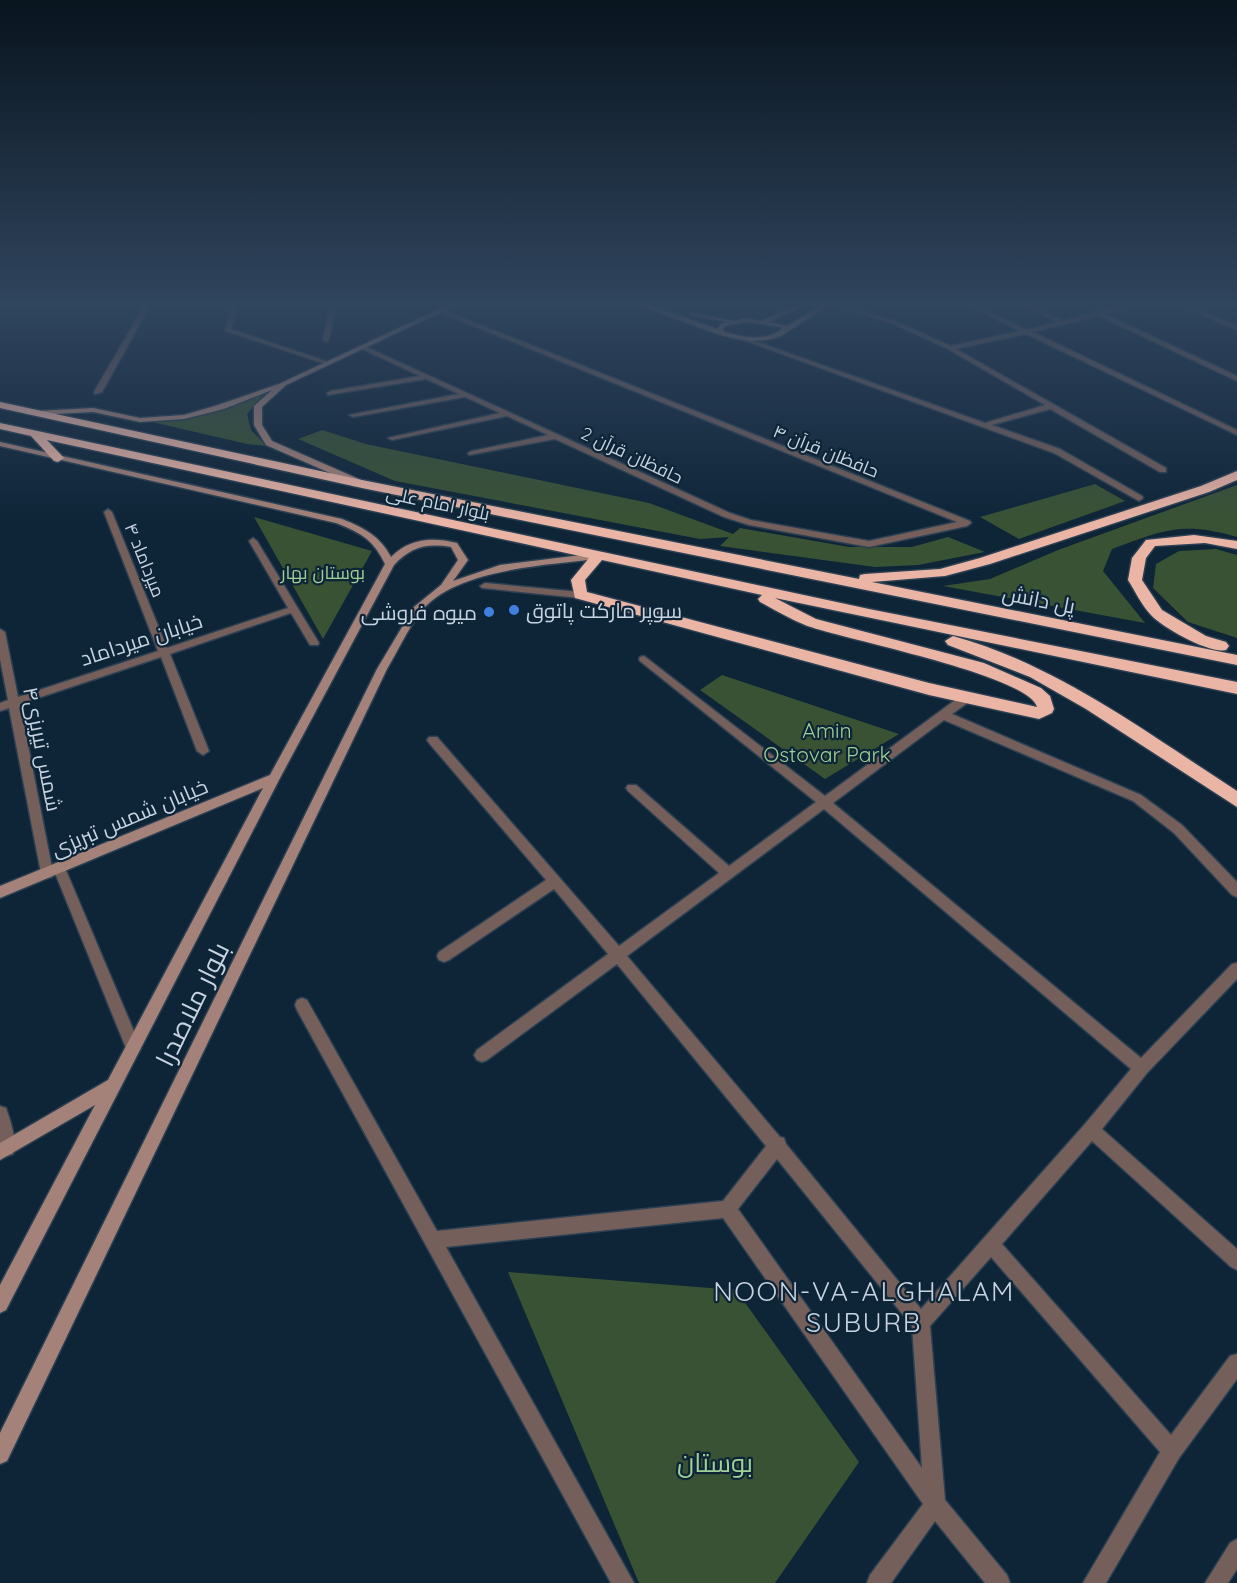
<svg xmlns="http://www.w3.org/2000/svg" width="1237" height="1583" font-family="Quicksand,Cairo,sans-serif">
<rect width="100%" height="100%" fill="#0e2437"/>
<path fill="#395234" d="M264,394L247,414L251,430L267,446L247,444L152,422L183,419Z
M322,430L366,444L649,503L733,534L740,528L849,547H912L948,537L985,552L918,565L875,567L720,546L729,537L700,539L395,481L298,439Z
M1095,484L1125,501L1019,539L980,517Z
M1237,485V537C1183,521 1163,530 1112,549L1103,571L1145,623L943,586L990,579L1058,550Z
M254,517L372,551L323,639Z
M1216,549L1237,555V638L1188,622L1153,588L1156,564L1179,551Z
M722,675L899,734L825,779L700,690Z
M508,1272L736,1290L859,1462L775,1583H639Z"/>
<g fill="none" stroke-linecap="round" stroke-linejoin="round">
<defs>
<path id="street" d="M146,302H152L102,392L95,394L94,392Z
M233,302H239L231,329L331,363L326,364L225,331Z
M331,302H337L329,340L326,342L323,340Z
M833,302L895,321L951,346L1020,331L961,302H970L1027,330L1057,322L1016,302H1025L1063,321L1136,302H1148L1105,314L1237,376V381L1099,316L1033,332L1237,430V435L1026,334L956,349L1166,468V472H1160L1050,409L992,425L1060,449L1142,496L1143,498L1139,501L1054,453L741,339L746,338L985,423L1045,405L948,349L891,323L826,303Z
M1172,302H1181L1237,326V330Z
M441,309L970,521L971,523L967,526L869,547L749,525L724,517L555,439L469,455L468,453L472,451L548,435L507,416L392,440L388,438L500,413L465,397L353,417L349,415L459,394L426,379L328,395L327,393L331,391L420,376L360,348L359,347L362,345L730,513L751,520L869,541L957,522L439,312Z
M108,509L112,512L167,648L288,608L249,541L253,538L257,541L319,643L318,645H310L291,613L170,654L209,751L203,755L197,751L161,657L20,704L53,873L52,877L47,878L42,877L41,873L9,708L0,711V703L8,700L0,659V629L5,632L18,697L158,651L104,512Z
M485,583L580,592L585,595L580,598L482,588L480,586Z
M644,656L825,796L962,695H970L971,698L970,701L952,714L1141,795L1182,825L1237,882V897L1232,895L1174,833L1133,801L944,720L833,803L1141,1058L1232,964L1237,963V979L1147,1073L1102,1129L1237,1249V1270L1231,1267L1092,1141L1002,1244L1171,1435L1230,1356L1237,1354V1379L1179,1458L1106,1583H1083L1160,1452L991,1257L930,1326L945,1500L1007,1575L1010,1583H985L935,1521L891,1583H867L870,1575L923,1504L723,1218L446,1247L634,1583H611L297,1010L295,1005L297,1000L302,998L307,1000L437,1231L723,1201L766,1146L617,964L487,1060L482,1062L477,1060L474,1055L477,1050L608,954L554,889L449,960L444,962L439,960L437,956L439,952L546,880L429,743L427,740L429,737H437L619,946L719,873L628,791L626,788L628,785H636L729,866L816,802L640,661L639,659L640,657ZM824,809L1131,1069L1085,1124L921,1309L786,1144L784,1138L780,1137L627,956ZM777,1159L912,1326L922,1468L738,1209Z
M59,863L64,864L65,868L141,1048L138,1053L133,1055L128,1053L53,868L54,864Z
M0,1106L6,1108C10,1120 18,1142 13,1154L7,1156L1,1154L0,1151Z
M1237,1539V1569L1228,1583H1205L1230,1543Z"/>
<path id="secondary" d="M454,302H463L286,385L262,407V425L272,441L361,480V484H355L266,445L254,425V406L272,390L224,409L184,419L140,422L93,412L37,415L33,413L37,411L93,408L140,418L184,415L218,405L279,384Z
M631,302H641L717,329L721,324L727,322L689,315L692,313L734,321L746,318L761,321L804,302H813L768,322L787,326L826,302H834L781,336C746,350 708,330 676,319C661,314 645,309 631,302ZM746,322L781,327L782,329C765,342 743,337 725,332L723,329L725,326Z
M0,442L342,519C364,528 380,536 391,557C410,538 432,537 457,543L468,560L453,581L500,565L598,553L603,556L598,559C548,565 452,569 420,613C407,630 398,651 387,669L7,1461L0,1464V1433L377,669L414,607L441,585L458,560L451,547C426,543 411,547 394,565L280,778L6,1310L0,1313V1285L95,1105L0,1160V1143L108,1080L263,788L0,898V886L270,775L385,564C373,539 361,533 336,523L0,446Z"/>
<path id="highway" d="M0,402L362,480L859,579L860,575L865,574L940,569L980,558L1201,486L1237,471V480L1209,492L990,564L945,576L872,582L1237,655V665L362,488L0,408Z
M0,423L869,609L1237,682V694L775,598L816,619L984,663L1041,688L1050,696L1054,709L1052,713L1039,719L929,695L575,598L571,580L589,558L47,440L64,458L58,462L54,461L31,436L0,429ZM602,560L762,595L758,599L760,602C775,610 790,619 805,625C841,639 1029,675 1037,707L929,683L587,592L585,580Z
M1194,535L1237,541V549L1205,543L1155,546L1146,558L1142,580L1162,610L1206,636L1226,642L1229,646L1226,650C1210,654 1163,628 1151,615C1142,606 1135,591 1128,580L1132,558L1146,540Z
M953,636C1058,665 1147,733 1237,791V807L1086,709L1030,677L948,645L945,641Z"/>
</defs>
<use href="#street" stroke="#2b4052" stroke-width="3"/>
<use href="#secondary" stroke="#2b4052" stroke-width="3"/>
<use href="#highway" stroke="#2b4052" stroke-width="3"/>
<use href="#street" fill="#755f5a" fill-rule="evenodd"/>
<use href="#secondary" fill="#a58279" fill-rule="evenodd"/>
<use href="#highway" fill="#ebb5a6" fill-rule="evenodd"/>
</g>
<linearGradient id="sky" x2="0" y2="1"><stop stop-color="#08141e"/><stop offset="0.58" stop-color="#30455e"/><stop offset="1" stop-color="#30455e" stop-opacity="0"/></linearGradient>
<rect width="1237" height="524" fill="url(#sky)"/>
<g fill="#3f7fe0" stroke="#0e2437" stroke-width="2">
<circle cx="514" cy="610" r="6"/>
<circle cx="489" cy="612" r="6"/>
</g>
<g text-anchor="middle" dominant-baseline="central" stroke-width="4.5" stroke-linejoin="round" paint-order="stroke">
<g font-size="18" fill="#c6d3e0" stroke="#0e2437">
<text transform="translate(826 451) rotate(22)">حافظان قرآن ۴</text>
<text transform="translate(632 455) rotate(25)">حافظان قرآن 2</text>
<text transform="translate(438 503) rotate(12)">بلوار امام علی</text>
<text transform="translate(145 560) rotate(68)">میرداماد ۴</text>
</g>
<g font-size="18" fill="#9fd095" stroke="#0e2437">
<text x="323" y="572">بوستان بهار</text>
</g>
<g font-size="21" fill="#c6d3e0" stroke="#0e2437">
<text transform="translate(1039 599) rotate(11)">پل دانش</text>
<text transform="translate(141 639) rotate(-18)">خیابان میرداماد</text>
<text transform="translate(43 749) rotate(79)">شمس تیریزی۴</text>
<text transform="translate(129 817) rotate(-23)">خیابان شمس تبریزی</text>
</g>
<g font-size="21" fill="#c6d3e0" stroke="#0e2437" text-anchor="start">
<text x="526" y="610">سوپر مارکت پاتوق</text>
<text x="477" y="612" text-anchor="end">میوه فروشی</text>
</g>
<g font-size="21" fill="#9fd095" stroke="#0e2437">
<text x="827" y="730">Amin<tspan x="827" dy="24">Ostovar Park</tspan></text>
</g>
<g font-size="26" fill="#c6d3e0" stroke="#0e2437">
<text transform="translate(192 1004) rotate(-64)">بلوار ملاصدرا</text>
</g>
<g font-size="26" fill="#9fd095" stroke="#0e2437">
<text x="715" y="1462">بوستان</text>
</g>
<g font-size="27" letter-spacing="1.5" fill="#c6d3e0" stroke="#0e2437">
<text x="864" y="1291">NOON-VA-ALGHALAM<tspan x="864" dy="31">SUBURB</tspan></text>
</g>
</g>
</svg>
